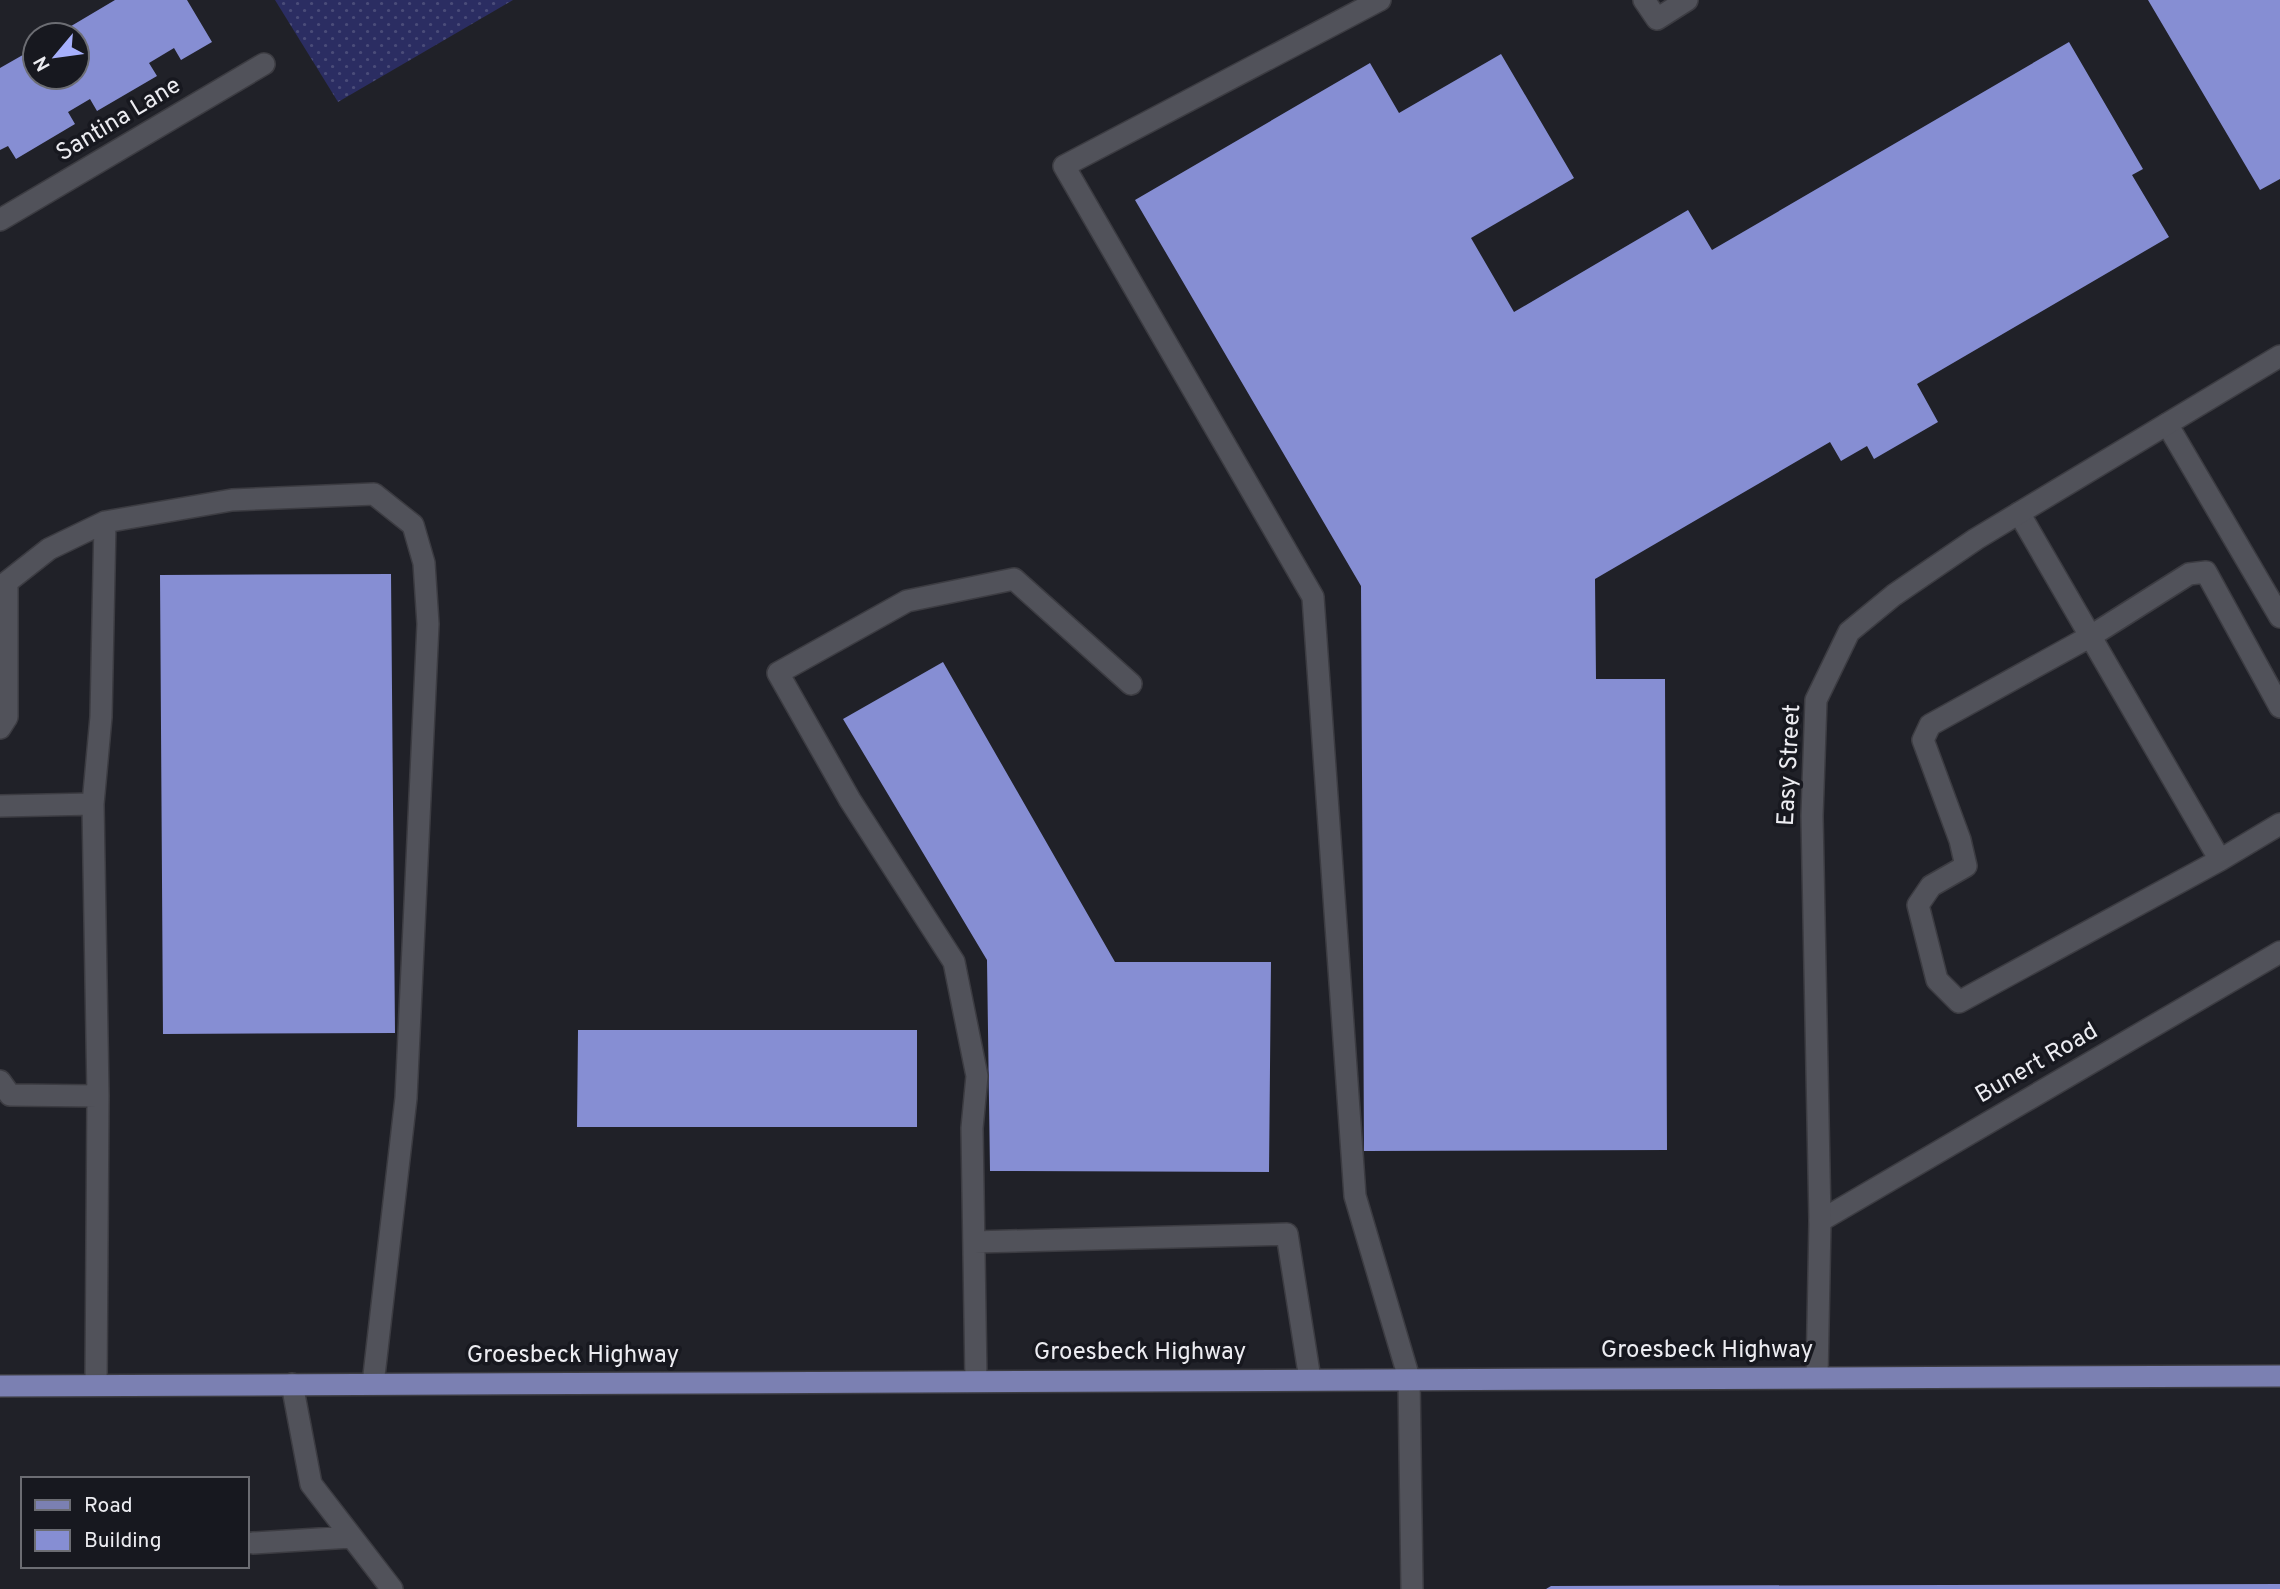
<svg xmlns="http://www.w3.org/2000/svg" width="2280" height="1589" font-family="Overpass,sans-serif">
<defs>
<pattern id="grass-dots" width="8" height="8" patternUnits="userSpaceOnUse" patternTransform="scale(1.75)"><rect width="8" height="8" fill="#2b2d62"/><path d="M2 2h.1M6 6h.1" fill="none" stroke="#4a4c79" stroke-width="1.8" stroke-linecap="round"/></pattern>
</defs>
<rect width="100%" height="100%" fill="#202128"/>
<path fill="url(#grass-dots)" d="M275,0H513L338,102Z"/>
<path fill="#868ed3" d="M115,0H187L212,42L181,60L174,48L149,63L157,76L97,111L90,99L68,112L75,124L16,159L8,146L0,150V68L35,48V77H77V35H56Z
M2148,0H2280V179L2260,190Z
M2069,42L2143,169L2132,175L2169,237L1917,384L1938,422L1874,459L1867,446L1841,461L1830,442L1595,579L1596,679H1665L1667,1150L1364,1151L1361,586L1135,200L1370,63L1399,113L1501,54L1574,178L1471,238L1514,312L1688,210L1712,250Z
M391,574L395,1033L163,1034L160,575Z
M943,662L1115,962H1271L1269,1172L990,1171L987,960L843,719Z
M578,1030H917V1127H577Z
M2280,1584V1589H1546L1551,1586Z"/>
<g fill="none" stroke-linecap="round" stroke-linejoin="round">
<defs>
<path id="lane" d="M1380,0L1064,166L1313,597L1355,1196L1409,1378L1412,1589
M1644,0L1657,19L1687,0
M2167,424L2280,617
M2019,513L2220,860L1959,1002L1937,980L1918,905L1931,886L1966,866L1960,840L1923,740L1930,725L2091,636L2189,574L2206,572L2280,707
M0,728L7,717V582L49,549L105,522
M0,806L93,804
M2220,860L2280,824
M0,1081L10,1095L98,1096
M1820,1221L2280,952
M974,1242L1287,1234L1310,1379
M976,1380L972,1128L977,1076L954,962L850,800L778,673L907,601L1014,579L1131,684
M292,1384L311,1484L392,1589
M96,1385L98,1096L93,804L101,717L105,522L232,500L374,494L413,525L424,563L428,624L406,1098L373,1384
M253,1543L351,1537"/>
<path id="street" d="M0,220L264,64
M1817,1377L1820,1221L1812,816L1816,700L1849,632L1894,595L1976,539L2280,356"/>
<path id="primary" d="M0,1386L2280,1376"/>
</defs>
<use href="#lane" stroke="#3c3c42" stroke-width="24"/>
<use href="#street" stroke="#3c3c42" stroke-width="24"/>
<use href="#primary" stroke="#3c3c42" stroke-width="24"/>
<use href="#lane" stroke="#51525a" stroke-width="21"/>
<use href="#street" stroke="#51525a" stroke-width="21"/>
<use href="#primary" stroke="#7b80b2" stroke-width="21"/>
</g>
<g text-anchor="middle" dominant-baseline="central" stroke-width="7" stroke-linejoin="round" paint-order="stroke">
<g font-size="24" fill="#ececf1" stroke="#17181f">
<text transform="translate(119 120) rotate(-31)">Santina Lane</text>
<text transform="translate(1790 765) rotate(-87)">Easy Street</text>
<text transform="translate(2037 1064) rotate(-30)">Bunert Road</text>
<text x="1707" y="1351">Groesbeck Highway</text>
<text x="1140" y="1353">Groesbeck Highway</text>
<text x="573" y="1356">Groesbeck Highway</text>
</g>
</g>
<rect x="21" y="1477" width="228" height="91" fill="#17181f" stroke="#6c6d73" stroke-width="2"/>
<rect x="35" y="1500" width="35" height="10" fill="#7b80b2" stroke="#6c6d73" stroke-width="2"/>
<text x="84" y="1512" font-size="21" fill="#ececf1">Road</text>
<rect x="35" y="1530" width="35" height="21" fill="#868ed3" stroke="#6c6d73" stroke-width="2"/>
<text x="84" y="1547" font-size="21" fill="#ececf1">Building</text>
<g transform="translate(56 56) rotate(241)"><circle r="33" fill="#17181f" stroke="#6c6d73" stroke-width="2"/>
<path d="M0-5L12 26L0 18L-12 26Z" fill="#a7b0fc"/>
<text y="-10" font-size="19" font-weight="bold" text-anchor="middle" fill="#ececf1">N</text>
</g>
</svg>
